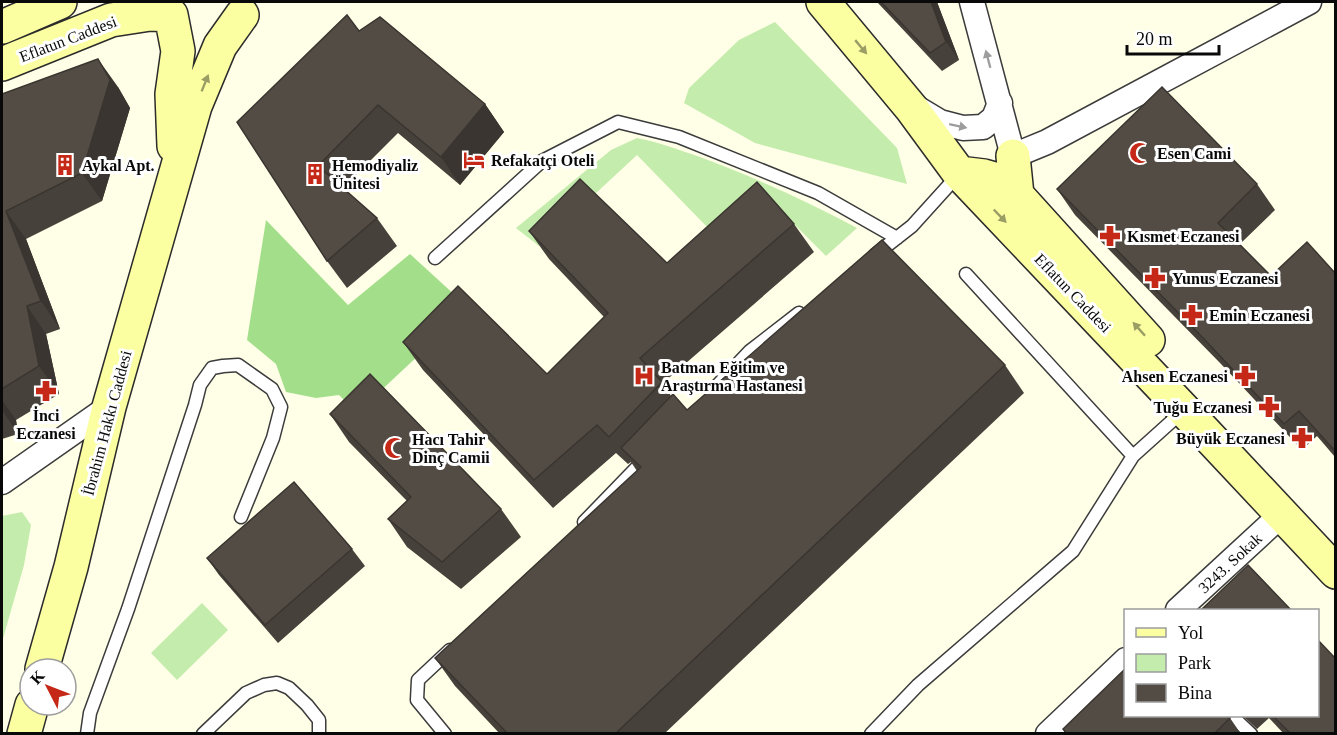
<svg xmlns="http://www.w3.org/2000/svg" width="1337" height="735" font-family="Georgia,serif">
<rect width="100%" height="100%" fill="#fffee6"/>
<path fill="#c4ecac" d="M775,22L897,148L907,184L755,143L684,103L689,88L739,40Z
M637,138C659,142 679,150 700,157C754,177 806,201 857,228L826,256L761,191L711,231L637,155L539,246L516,228L611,150Z
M22,512L31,525L24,565L2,642V516Z
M202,603L228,630L177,680L151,653Z"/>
<path fill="#a3df8a" d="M266,220L348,305L410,254L469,308L357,413L339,395L316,398L286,392L276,364L247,340Z"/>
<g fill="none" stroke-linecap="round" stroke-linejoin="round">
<defs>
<path id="lane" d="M875,255L912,226L959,174
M435,258L542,161L618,122L679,137L818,193L897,238
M966,274L1133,456
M714,389L750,351L799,313
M584,522L647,457
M1232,716L1251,734
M87,734L90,713L128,609L195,405L200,385L212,368L223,366L238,365L272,389L281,407L273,438L241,517
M203,734L246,693L264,685L277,683L289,688L307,705L319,720V734
M445,734L417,700L418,680L450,650
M871,734L918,685L1073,551L1133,456L1183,411"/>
<path id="street" d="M972,2L1013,156L1047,142L1309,2
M915,107L940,122L963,128L983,127L994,118L1000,103
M2,482L109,407
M1178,610L1281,515
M1048,734L1126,660"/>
<path id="secondary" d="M823,2L912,109L959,173L1184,410L1336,572
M2,27L60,2
M2,64L111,20L150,14L171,15L178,51L172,94L174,146
M1013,156L1017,195
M959,173L984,176L998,180L1017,195L1148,340
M42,669L71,567L109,407L195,106L220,46L242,15
M24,734L32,705"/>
</defs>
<use href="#lane" stroke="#3c3c3c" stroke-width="15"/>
<use href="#street" stroke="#3c3c3c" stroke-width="27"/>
<use href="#secondary" stroke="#2b2b2b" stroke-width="36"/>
<use href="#lane" stroke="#fff" stroke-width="12"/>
<use href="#street" stroke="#fff" stroke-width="24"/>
<use href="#secondary" stroke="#fbffa1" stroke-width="33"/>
</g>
<path fill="#47413b" d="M877,2H937L959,60L942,71Z
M359,31L485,104L504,132L460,185L398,133L343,188L377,218L397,246L347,288L327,261L237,122Z
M118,87L130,108L102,201L26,239L60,329L46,334L59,394L16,420L18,434L2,439V94Z
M1257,184L1275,210L1240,244L1271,276L1335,273V457L1317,436L1302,450L1222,365L1075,215L1057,189Z
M794,224L814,252L663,383L671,396L687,410L1005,365L1024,393L664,734H500L455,686L435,658L637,471L631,462L628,464L616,453L553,508L423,370L403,342L547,374L604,317L549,259L529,231L667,263Z
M330,414L501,509L521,537L461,589L407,547L388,519L407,501L349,442Z
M352,549L365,566L278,643L219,575L207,558Z
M1243,716H1317L1335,734H1284L1269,718L1257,729Z
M1230,718L1241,734H1066L1063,729Z"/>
<path fill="#3a3530" d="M931,2H937L959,60L946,42Z
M98,59L118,87L130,108L102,201L82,173Z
M485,104L504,132L460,185L441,157Z
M6,211L26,239L60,329L41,301Z
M27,306L46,334L59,394L39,366Z
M2,400L16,420L18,434L2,410Z"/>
<path fill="#534c45" stroke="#3a3530" stroke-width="1.5" d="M881,2H931L946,42L930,53Z
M347,15L359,31L380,17L485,104L441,157L378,105L318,166L377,218L327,261L237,122Z
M98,59L110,80L82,173L6,211L41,301L27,306L39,366L2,389V94Z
M1162,87L1257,184L1218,223L1271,276L1307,242L1335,273V451L1299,411L1284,424L1204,339L1057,189Z
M580,179L667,263L757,182L794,224L640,358L662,382L609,437L597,425L534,480L403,342L458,286L547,374L608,313L529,231Z
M882,240L1005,365L615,734H508L435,658L641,467L621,448L673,394L687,410Z
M370,374L501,509L442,562L388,519L411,497L330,414Z
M294,482L352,549L265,625L207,558Z
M1248,565L1291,610H1201Z
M1317,639L1335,658V734H1291L1273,716H1317Z
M1125,669V716H1228L1230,718L1214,734H1067L1063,729Z"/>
<defs><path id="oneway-solid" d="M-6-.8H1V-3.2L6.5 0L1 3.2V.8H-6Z" transform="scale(1.5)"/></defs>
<g fill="#9a9d64">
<use href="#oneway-solid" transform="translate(861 47) rotate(50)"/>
<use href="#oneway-solid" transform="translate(205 83) rotate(-68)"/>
<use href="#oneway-solid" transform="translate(1000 216) rotate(46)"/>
<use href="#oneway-solid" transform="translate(1139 329) rotate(-132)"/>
</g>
<g fill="#9d9d9d">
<use href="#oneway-solid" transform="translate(988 59) rotate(-105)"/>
<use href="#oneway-solid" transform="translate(958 126) rotate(12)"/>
</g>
<defs>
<symbol id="mosque-bare" viewBox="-9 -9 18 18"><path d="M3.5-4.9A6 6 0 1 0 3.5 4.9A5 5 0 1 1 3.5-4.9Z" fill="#c52816" stroke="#fff" stroke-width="2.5" paint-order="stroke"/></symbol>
<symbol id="hotel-bare" viewBox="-9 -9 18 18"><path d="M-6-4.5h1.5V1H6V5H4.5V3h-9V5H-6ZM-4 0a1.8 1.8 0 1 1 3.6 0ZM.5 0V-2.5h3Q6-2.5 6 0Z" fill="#c52816" stroke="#fff" stroke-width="2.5" paint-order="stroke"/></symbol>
<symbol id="building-bare" viewBox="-9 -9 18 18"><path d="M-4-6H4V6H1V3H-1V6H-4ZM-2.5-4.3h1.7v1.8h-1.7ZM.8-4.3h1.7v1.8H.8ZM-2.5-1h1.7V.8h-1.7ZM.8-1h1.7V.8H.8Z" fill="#c52816" stroke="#fff" stroke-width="2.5" paint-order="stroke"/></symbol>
<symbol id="pharmacy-bare" viewBox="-9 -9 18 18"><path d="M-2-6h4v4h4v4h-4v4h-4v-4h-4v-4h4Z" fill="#c52816" stroke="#fff" stroke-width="2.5" paint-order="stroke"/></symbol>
<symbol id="hospital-bare" viewBox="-9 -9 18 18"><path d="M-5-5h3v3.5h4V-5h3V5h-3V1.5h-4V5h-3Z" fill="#c52816" stroke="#fff" stroke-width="2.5" paint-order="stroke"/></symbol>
</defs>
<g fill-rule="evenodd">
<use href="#mosque-bare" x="1125" y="138" width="30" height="30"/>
<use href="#hotel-bare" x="459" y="145" width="30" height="30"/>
<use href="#building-bare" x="50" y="150" width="30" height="30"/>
<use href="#building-bare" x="300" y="159" width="30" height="30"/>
<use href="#pharmacy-bare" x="1095" y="221" width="30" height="30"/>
<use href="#pharmacy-bare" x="1140" y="263" width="30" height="30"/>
<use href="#pharmacy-bare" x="1177" y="300" width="30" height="30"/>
<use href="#hospital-bare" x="629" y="361" width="30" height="30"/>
<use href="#pharmacy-bare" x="1230" y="361" width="30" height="30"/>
<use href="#pharmacy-bare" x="31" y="376" width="30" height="30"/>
<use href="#pharmacy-bare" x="1254" y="392" width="30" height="30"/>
<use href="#pharmacy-bare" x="1287" y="423" width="30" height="30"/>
<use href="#mosque-bare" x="380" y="433" width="30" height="30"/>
</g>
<g text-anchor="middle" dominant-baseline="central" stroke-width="6" stroke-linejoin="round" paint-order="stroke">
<g font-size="16" fill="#090909" stroke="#fff">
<text transform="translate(68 39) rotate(-21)">Eflatun Caddesi</text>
<text transform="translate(1073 293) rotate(46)">Eflatun Caddesi</text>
<text transform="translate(107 423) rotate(-75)">İbrahim Hakkı Caddesi</text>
<text transform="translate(1230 563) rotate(-43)">3243. Sokak</text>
</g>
<g font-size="16" font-weight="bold" fill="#090909" stroke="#fff" text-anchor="start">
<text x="1157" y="153">Esen Cami</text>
<text x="491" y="160">Refakatçi Oteli</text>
<text x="82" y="165">Aykal Apt.</text>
<text x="332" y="165">Hemodiyaliz<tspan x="332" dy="18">Ünitesi</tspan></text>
<text x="1127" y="236">Kısmet Eczanesi</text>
<text x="1172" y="278">Yunus Eczanesi</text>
<text x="1209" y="315">Emin Eczanesi</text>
<text x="661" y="367">Batman Eğitim ve<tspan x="661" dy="18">Araştırma Hastanesi</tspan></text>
<text x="1228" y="376" text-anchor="end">Ahsen Eczanesi</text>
<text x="1252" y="407" text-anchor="end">Tuğu Eczanesi</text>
<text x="46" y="415" text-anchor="middle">İnci<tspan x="46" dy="18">Eczanesi</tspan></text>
<text x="1285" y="438" text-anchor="end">Büyük Eczanesi</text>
<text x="412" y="439">Hacı Tahir<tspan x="412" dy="18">Dinç Camii</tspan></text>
</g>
</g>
<rect width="1337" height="735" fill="none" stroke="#090909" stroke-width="6"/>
<rect x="1124" y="609" width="195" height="108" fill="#ffffff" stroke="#9d9d9d" stroke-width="1.5"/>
<rect x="1136" y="628" width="30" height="9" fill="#fbffa1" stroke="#9d9d9d" stroke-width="1.5"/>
<text x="1178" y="639" font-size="18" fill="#090909">Yol</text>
<rect x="1136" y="654" width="30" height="18" fill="#c4ecac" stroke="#9d9d9d" stroke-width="1.5"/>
<text x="1178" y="669" font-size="18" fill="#090909">Park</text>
<rect x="1136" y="684" width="30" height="18" fill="#534c45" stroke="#9d9d9d" stroke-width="1.5"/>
<text x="1178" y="699" font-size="18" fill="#090909">Bina</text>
<g transform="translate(48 687) rotate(312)"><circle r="28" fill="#ffffff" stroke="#9d9d9d" stroke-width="1.5"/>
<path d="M0-4.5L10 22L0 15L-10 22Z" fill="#c52816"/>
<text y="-9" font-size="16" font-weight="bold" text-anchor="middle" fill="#090909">K</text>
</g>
<path d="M1127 45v9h92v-9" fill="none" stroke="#090909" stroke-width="3"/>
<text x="1136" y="45" font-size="18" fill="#090909" stroke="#ffffff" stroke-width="4.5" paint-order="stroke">20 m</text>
</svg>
